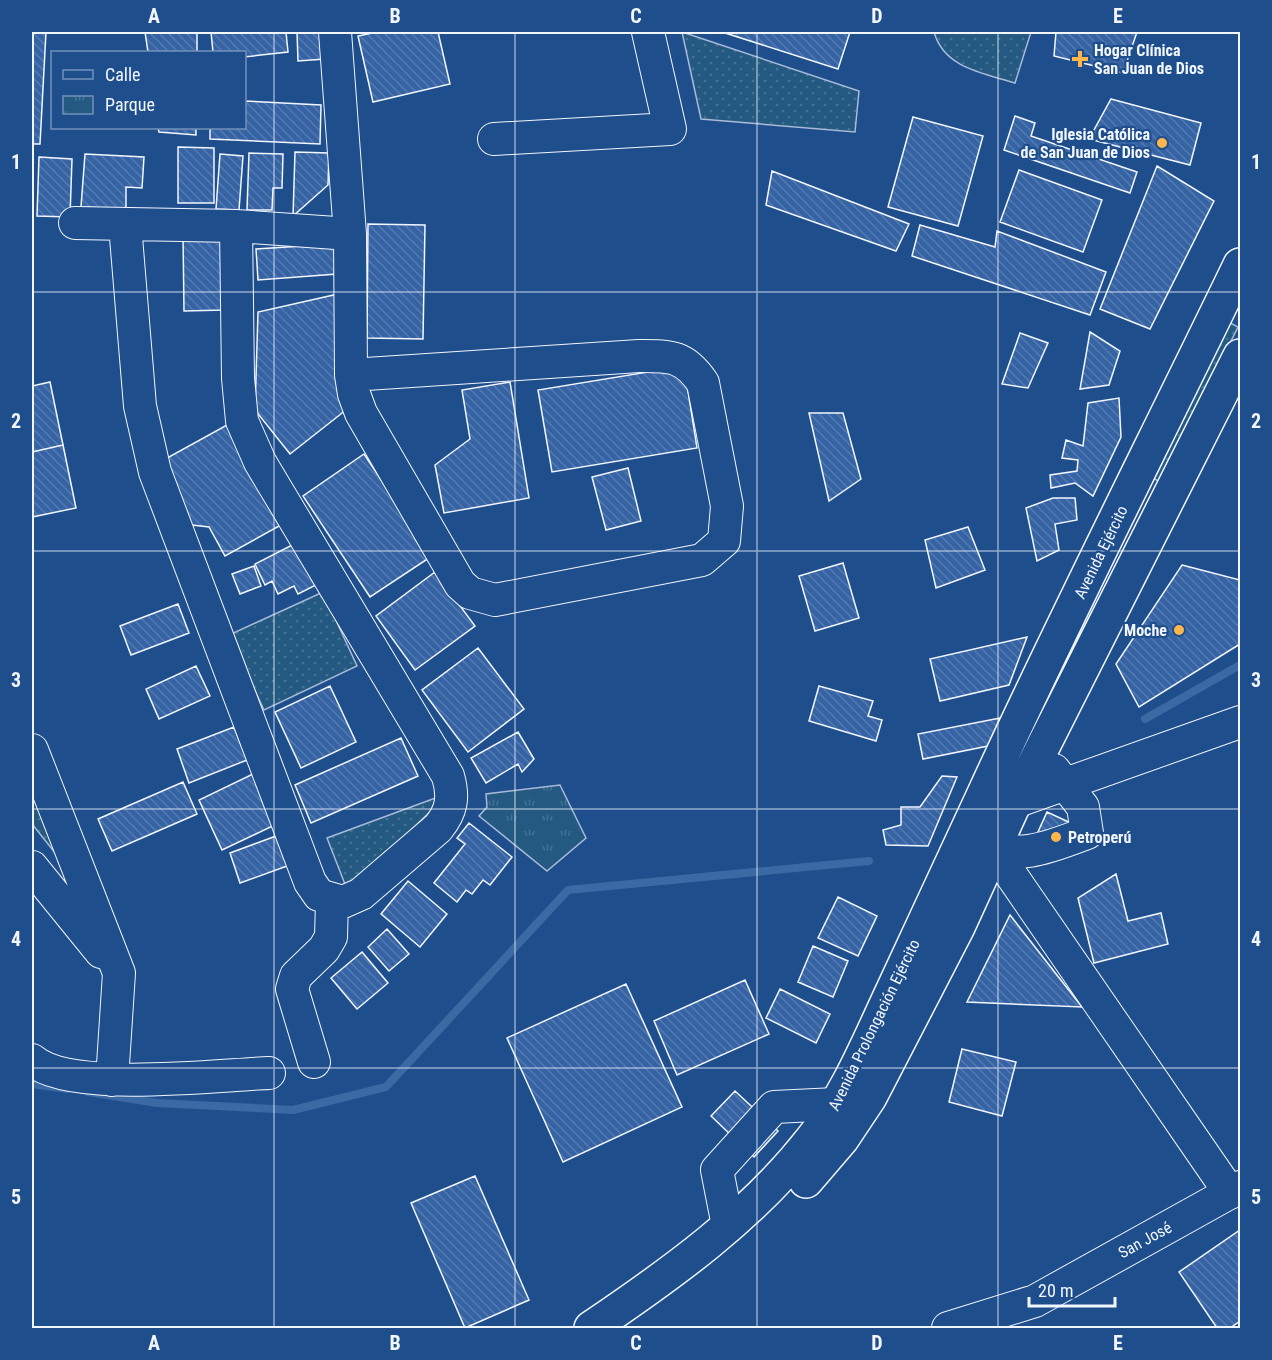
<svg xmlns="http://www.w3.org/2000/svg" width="1272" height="1360" font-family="'Roboto Condensed',sans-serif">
<defs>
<pattern id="grass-dots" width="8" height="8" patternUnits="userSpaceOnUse" patternTransform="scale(1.5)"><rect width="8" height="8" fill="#245a82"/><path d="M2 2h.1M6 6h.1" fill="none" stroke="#447295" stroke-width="1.8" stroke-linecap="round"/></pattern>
<pattern id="park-tufts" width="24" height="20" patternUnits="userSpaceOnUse" patternTransform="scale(1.5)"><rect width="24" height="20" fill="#245a82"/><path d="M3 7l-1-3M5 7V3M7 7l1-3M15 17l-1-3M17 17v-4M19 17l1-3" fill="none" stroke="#447295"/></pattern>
<pattern id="building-back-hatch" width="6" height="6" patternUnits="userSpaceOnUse" patternTransform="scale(1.5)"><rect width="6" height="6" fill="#3563a3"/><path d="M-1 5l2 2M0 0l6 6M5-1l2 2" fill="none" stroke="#537ab1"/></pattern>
</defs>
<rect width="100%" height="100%" fill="#1f4e8c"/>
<path fill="url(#grass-dots)" stroke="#a8bbd7" stroke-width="1.5" d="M682,32L859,91L855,132L701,119Z
M934,32H1031L1015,83C983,73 944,68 934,32Z
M1225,320L1238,327L1160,482L1151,477Z
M323,592L357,666L264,710L229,635Z
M32,786L60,859L32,824Z
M449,793L348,892L327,838Z"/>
<path fill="url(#park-tufts)" stroke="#a8bbd7" stroke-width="1.5" d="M560,785L586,838L547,871L479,816L487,807L486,794Z"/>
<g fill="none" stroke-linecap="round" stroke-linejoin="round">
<path stroke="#3b69a3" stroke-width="8" d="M1145,719L1240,665
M32,1084L67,1089
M88,1092L157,1103L293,1110L386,1087L568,890L869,861"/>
</g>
<path fill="url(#building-back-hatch)" stroke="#f2f6ff" stroke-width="1.5" d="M32,32H46L40,144H32Z
M145,32H197V52H148Z
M211,32H286L288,52L244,57V52H213Z
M297,32H323L325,59L298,61Z
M377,32H438L450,84L373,102L358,36Z
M722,32H850L838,69Z
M1056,32H1137L1123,73L1054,56Z
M1111,99L1201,123L1190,165L1089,139Z
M244,101L321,105L320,144L210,139V128H244Z
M1015,116L1035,123L1031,136L1137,172L1130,193L1004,150Z
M913,117L983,136L958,226L888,207Z
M158,128H196V135L159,132Z
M178,147L214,148V203H178Z
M295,152L329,153L328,185L293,216Z
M249,153L283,154L282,188H273L272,210H247Z
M85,154L144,157L142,188L126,187V209L81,207Z
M220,154L243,156L239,210L216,209Z
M39,157L72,159L70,217L37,216Z
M1157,166L1214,201L1150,329L1100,309Z
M1019,170L1102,200L1083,252L1000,222Z
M772,171L909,224L896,251L766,205Z
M368,224L425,225L423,339L367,338Z
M920,225L995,247L997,231L1106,272L1090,315L912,256Z
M223,234L225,310L184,311L183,235Z
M334,244L337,274L258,280L256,249Z
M338,294L351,406L290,454L255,410L258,312Z
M1090,332L1120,351L1109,385L1080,389Z
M1020,333L1048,343L1028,388L1002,384Z
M684,366L697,448L552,472L538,390Z
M50,382L63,445L32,452V386Z
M510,382L529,498L444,513L435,465L470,439L462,390Z
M1119,398L1121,437L1093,496L1075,483L1051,488L1050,475L1077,471L1078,460L1062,458L1066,440L1083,446L1088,403Z
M809,413H843L861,479L829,501Z
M236,420L290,520L225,556L209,527L192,525L158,463Z
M63,445L76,508L32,517V452Z
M364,454L432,556L370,597L303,496Z
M628,468L641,521L606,530L592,477Z
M1053,498H1075L1077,520L1055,524L1059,550L1037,561L1026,508Z
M968,527L985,570L936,588L925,540Z
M296,543L316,585L298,594L294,586L278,594L272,581L265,585L255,564Z
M843,563L859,618L815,631L799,576Z
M1182,565L1240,580V644L1139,707L1116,664Z
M254,566L261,586L240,594L232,574Z
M435,572L475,626L415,670L376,616Z
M178,604L189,633L131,655L120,626Z
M1027,637L1009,685L940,701L930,659Z
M478,648L524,709L468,752L422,690Z
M196,666L210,696L159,719L146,689Z
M330,686L356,742L301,768L275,712Z
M819,686L873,701L868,716L882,720L876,741L809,721Z
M1000,718L988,746L923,759L918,734Z
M234,727L247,760L189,783L177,749Z
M518,732L534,759L522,772L518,764L486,783L471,758Z
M401,738L418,776L311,823L295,785Z
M255,773L279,823L222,850L199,800Z
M942,776L957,777L928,846L886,845L883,830L901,825V807H920Z
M183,782L197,814L112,851L98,819Z
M1047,812L1073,824L1033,843Z
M469,823L512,857L490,885L483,880L472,894L466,890L457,902L434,883L465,844L457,838Z
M276,836L287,866L240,883L230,853Z
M1116,874L1128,921L1161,913L1168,944L1094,963L1078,898Z
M408,881L447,914L420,947L381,914Z
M838,897L877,916L858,956L818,938Z
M1010,915L1082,1007L967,1002Z
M387,929L409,954L389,971L368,947Z
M813,946L848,961L833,997L798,982Z
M362,952L388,983L357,1009L331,978Z
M745,980L769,1034L677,1075L654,1021Z
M626,984L682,1107L563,1162L507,1038Z
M780,989L830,1014L816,1043L766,1018Z
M962,1049L1016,1062L1002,1116L949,1102Z
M735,1091L778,1131L754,1157L711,1116Z
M475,1176L529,1300L465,1328L411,1203Z
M1240,1230V1321L1230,1328H1217L1179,1272Z"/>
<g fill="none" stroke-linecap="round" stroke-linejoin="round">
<defs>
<path id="minor" d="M335,32L350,234L351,375L354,394L361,413L460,584L470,593L495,600L702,560L724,541L727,506L703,383C684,355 670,356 639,356L351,375
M494,139L670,129L648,32
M75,223L236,226L350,234
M125,225L140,406L155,472L310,882L319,895L343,902L361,894L438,828C452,811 454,797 448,776L260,462L242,421L238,378L236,226
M32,750L119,973L112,1080
M1015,802L1240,722
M981,845C1022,860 1049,847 1087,833L1083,807L1054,770
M994,850L1230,1193
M32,867L101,952
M32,1060C69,1093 216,1075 269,1073
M314,1062L292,989L296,976L324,949L331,937L332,901
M728,1226L717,1170L774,1107L836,1104
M948,1328L1035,1301L1240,1187"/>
<path id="major" d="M806,1181L842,1139L870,1097L958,927L1015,802L1240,356
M591,1328C671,1274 752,1216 812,1139C846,1097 868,1043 891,994C921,929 952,863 982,798C1064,619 1154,443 1240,265"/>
</defs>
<use href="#minor" stroke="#f2f6ff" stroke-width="34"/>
<use href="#major" stroke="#f2f6ff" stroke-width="36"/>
<use href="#minor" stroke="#1f4e8c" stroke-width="32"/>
<use href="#major" stroke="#1f4e8c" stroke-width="33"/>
</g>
<path fill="none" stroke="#f2f6ff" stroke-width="1.5" stroke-opacity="0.55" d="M274,32V1328M515,32V1328M757,32V1328M998,32V1328M32,292H1240M32,551H1240M32,809H1240M32,1068H1240"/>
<g fill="#ffb74d" stroke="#1f4e8c" stroke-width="2">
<path d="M1077 50h6v6h6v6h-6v6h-6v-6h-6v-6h6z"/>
<circle cx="1162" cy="143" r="6"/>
<circle cx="1179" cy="630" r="6"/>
<circle cx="1056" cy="837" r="6"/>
</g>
<g text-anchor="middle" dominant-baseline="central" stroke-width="4.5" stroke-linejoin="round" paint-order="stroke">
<g font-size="16" font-weight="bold" fill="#f2f6ff" stroke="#1f4e8c" text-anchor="start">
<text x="1094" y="50">Hogar Clínica<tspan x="1094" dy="18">San Juan de Dios</tspan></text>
<text x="1150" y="134" text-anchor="end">Iglesia Católica<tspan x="1150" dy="18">de San Juan de Dios</tspan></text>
<text x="1167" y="630" text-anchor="end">Moche</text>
<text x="1068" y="837">Petroperú</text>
</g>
<g font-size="16" fill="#f2f6ff" stroke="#1f4e8c">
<text transform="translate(1101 552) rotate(-64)">Avenida Ejército</text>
<text transform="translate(874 1025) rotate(-64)">Avenida Prolongación Ejército</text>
<text transform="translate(1145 1240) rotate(-29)">San José</text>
</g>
</g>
<rect width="1272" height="1360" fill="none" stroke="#1f4e8c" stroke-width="66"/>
<rect x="51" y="51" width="195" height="78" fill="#1f4e8c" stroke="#7391ba" stroke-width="1.5"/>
<rect x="63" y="70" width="30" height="9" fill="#1f4e8c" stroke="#7391ba" stroke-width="1.5"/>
<text x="105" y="81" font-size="18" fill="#f2f6ff">Calle</text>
<rect x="63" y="96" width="30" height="18" fill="url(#park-tufts)" stroke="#7391ba" stroke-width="1.5"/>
<text x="105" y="111" font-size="18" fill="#f2f6ff">Parque</text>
<path d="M1029 1297v9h86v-9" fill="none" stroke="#f2f6ff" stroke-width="3"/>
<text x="1038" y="1297" font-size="18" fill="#f2f6ff" stroke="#1f4e8c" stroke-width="4.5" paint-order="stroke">20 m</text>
<rect x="33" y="33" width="1206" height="1294" fill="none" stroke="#f2f6ff" stroke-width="2"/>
<g font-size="20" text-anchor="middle" font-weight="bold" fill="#f2f6ff">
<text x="154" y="23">A</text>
<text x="395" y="23">B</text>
<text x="636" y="23">C</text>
<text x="877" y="23">D</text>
<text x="1118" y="23">E</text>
<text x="16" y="169">1</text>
<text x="1256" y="169">1</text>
<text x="16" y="428">2</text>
<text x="1256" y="428">2</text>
<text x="16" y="687">3</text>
<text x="1256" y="687">3</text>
<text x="16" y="946">4</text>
<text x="1256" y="946">4</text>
<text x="16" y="1204">5</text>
<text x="1256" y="1204">5</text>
<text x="154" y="1350">A</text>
<text x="395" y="1350">B</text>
<text x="636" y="1350">C</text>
<text x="877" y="1350">D</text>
<text x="1118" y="1350">E</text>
</g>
</svg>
